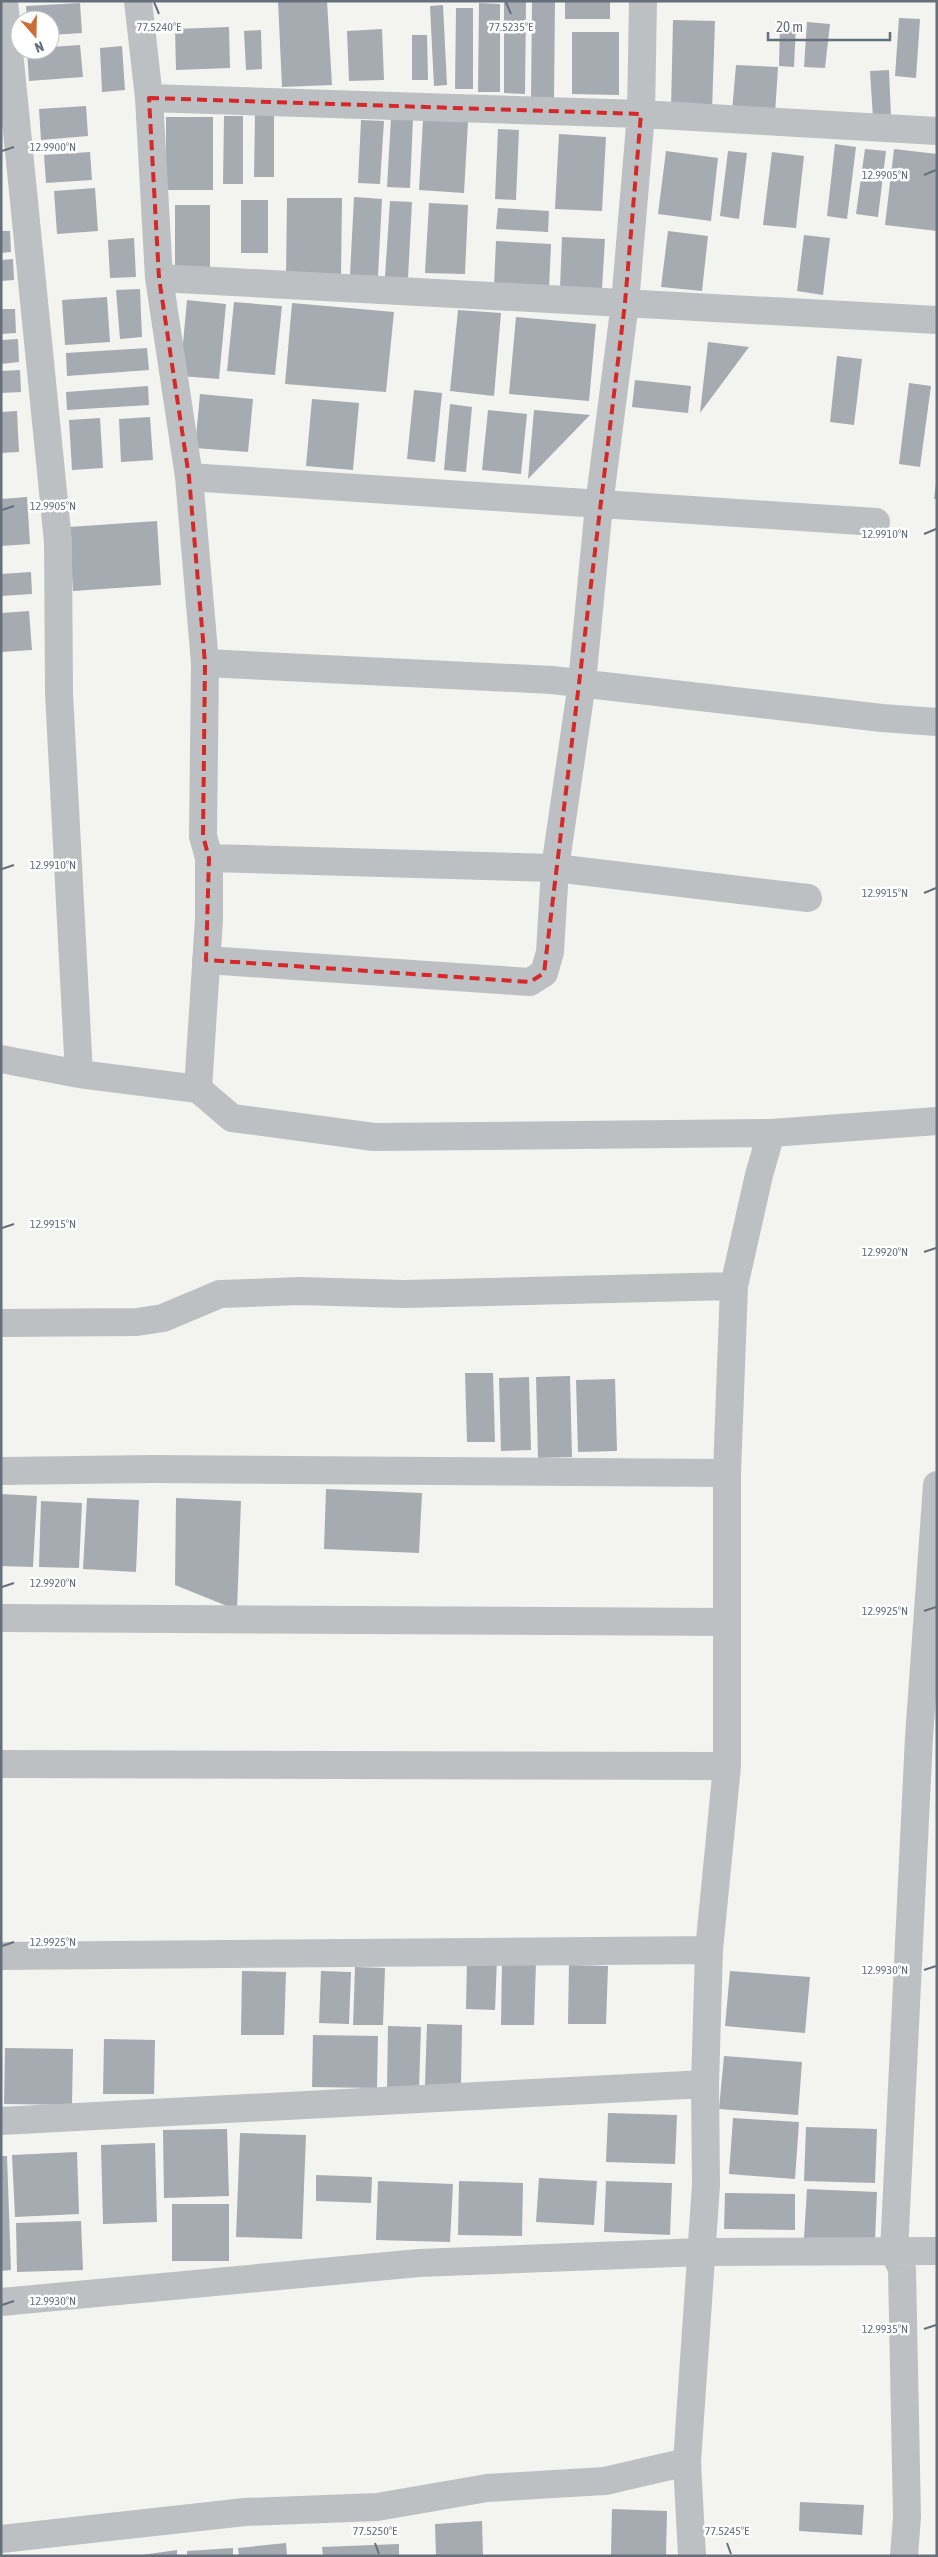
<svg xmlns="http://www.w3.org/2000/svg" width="938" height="2557" font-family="'Asap Condensed',sans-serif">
<rect width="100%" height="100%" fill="#f3f3f0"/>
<path fill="#a6abb1" d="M278,1H327L332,85L282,87Z
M504,1H526L525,94L504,93Z
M532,1L555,2L554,98H531Z
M565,1H610V19H565Z
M80,3L82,33L50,35V20H27L26,6Z
M479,3L500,4V92H478Z
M443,5L447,85L434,86L430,6Z
M456,8H473V89H455Z
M899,18L920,19L916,78L895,76Z
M673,20L715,21L712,110L671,109Z
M807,22L830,24L825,68L804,67Z
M780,23L796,24L794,67L779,66Z
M229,27L230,68L176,70L175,29Z
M382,29L384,80L349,81L347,31Z
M261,30L262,69L246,70L244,31Z
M572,32H619V95L572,94Z
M412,35H427L428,80H412Z
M80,45L83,77L29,81L27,50H50V47Z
M122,46L125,90L102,92L100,48Z
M736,65L778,67L775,114L732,111Z
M889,70L891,117L873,118L870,71Z
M86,106L88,136L41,140L39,109Z
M274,113V177H254L255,114Z
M224,116H243V184H223Z
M166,117H213V190H166Z
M391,118L413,119L410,188L387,187Z
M361,120L384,121L380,184L358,183Z
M423,120L468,122L464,193L419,190Z
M498,129L519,130L516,200L495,199Z
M559,134L606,137L602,211L555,209Z
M835,144L856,147L847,219L827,216Z
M865,149L886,151L878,217L856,214Z
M894,149L937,154V231L885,225Z
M666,151L718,158L711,221L658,214Z
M728,151L747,153L739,219L720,216Z
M90,152L92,180L46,183L44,155Z
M772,152L804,156L796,228L763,225Z
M95,188L98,231L57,234L54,191Z
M354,197L382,199L378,276L350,275Z
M287,198H342L341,276H286Z
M241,200H268V253H241Z
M390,201L412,202L408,278L385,277Z
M429,203L468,205L465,274L425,273Z
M175,205H210V271H175Z
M498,208L549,211L548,232L496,229Z
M1,231H10L11,252L1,253Z
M668,231L708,236L702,291L661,287Z
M804,235L830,238L823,295L797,291Z
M562,237L605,239L602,289L560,288Z
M134,238L136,277L110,278L108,240Z
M496,241L551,244L549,289L494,286Z
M13,259L14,280L1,281V260Z
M140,289L142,337L120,339L116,290Z
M107,297L110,342L65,345L62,300Z
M187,300L226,304L219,379L180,376Z
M234,302L282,306L275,375L227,371Z
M292,303L394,312L386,392L285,384Z
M1,309H15L16,333L1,334Z
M458,310L501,313L494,396L450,391Z
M516,317L596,324L589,401L509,394Z
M18,339L19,362L1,364V340Z
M708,342L749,347L700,413Z
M147,348L149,370L67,376L66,353Z
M837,356L862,359L854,425L830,422Z
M20,370L21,392L1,393V371Z
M635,380L691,386L688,413L632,407Z
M909,383L931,386L920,467L899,464Z
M148,386L149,405L67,410L66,392Z
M414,390L442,393L435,462L407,459Z
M200,394L253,399L248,452L195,448Z
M312,399L359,403L353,470L306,466Z
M450,404L472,407L466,472L444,470Z
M488,410L527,414L521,474L482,470Z
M534,410L590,415L528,479Z
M17,411L19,452L1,453V412Z
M150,417L153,460L121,462L119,419Z
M100,418L103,468L72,470L69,420Z
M936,482H937V499H934Z
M27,497L30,544L1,546V499Z
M157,521L161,585L73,591L69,527Z
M31,572L32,594L1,596V574Z
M29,611L32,650L1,652V613Z
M465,1373H493L495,1442H467Z
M570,1376L572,1457L538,1458L536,1377Z
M529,1377L531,1450L501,1451L499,1378Z
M615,1379L617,1451L578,1452L576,1380Z
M326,1489L422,1493L419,1553L324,1549Z
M1,1494L37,1496L33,1567L1,1566Z
M87,1498L139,1500L136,1572L83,1569Z
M176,1498L241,1501L237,1610L175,1585Z
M41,1501L82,1503L79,1568L39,1567Z
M467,1959H497L495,2010L466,2009Z
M502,1961H536L534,2025H501Z
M569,1965L608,1966L606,2024H568Z
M355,1967L385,1968L383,2025H353Z
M242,1971L286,1972L284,2035H241Z
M321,1971L351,1972L349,2024L319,2023Z
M730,1971L810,1977L805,2033L725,2026Z
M427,2024L462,2025L461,2086L425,2085Z
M388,2026L421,2027L419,2089H387Z
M313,2035L378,2036L377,2088L312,2087Z
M104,2039L155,2040L154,2094H103Z
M5,2048L73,2049L72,2105L4,2104Z
M724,2056L802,2062L798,2115L719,2109Z
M608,2113L677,2115L675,2164L606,2162Z
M733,2118L799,2122L795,2179L729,2174Z
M806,2127L877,2129L875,2183L804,2181Z
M227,2129L229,2196L164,2198L163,2130Z
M240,2133L306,2135L302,2239L236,2237Z
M155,2143L157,2222L103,2224L101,2145Z
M77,2152L79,2214L15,2217L12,2155Z
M1,2156H7L11,2270L1,2271Z
M316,2175L372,2177L371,2203L316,2201Z
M539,2178L597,2181L594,2225L536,2222Z
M378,2181L453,2184L450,2242L376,2240Z
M459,2181L523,2183L522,2236L458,2235Z
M606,2181L672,2183L670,2235L604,2232Z
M807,2189L877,2192L875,2241L804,2238Z
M725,2193L795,2194V2230L724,2229Z
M172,2204H229V2261H172Z
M81,2221L83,2270L17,2272L16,2223Z
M800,2502L864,2505L862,2535L799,2531Z
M612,2509L667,2511L666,2556H611Z
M482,2521L483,2556H436L435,2524Z
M286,2543L287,2556H239L238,2548Z
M399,2544V2556H323L322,2547Z
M233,2548V2556H187V2551Z
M177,2550V2556H142V2555Z"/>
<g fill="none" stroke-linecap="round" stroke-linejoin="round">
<path stroke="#bdc0c3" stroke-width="28" d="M4,1L58,542L59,693L79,1074
M138,1L149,98L159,278L189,477L205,663L203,836L209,858V919L198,1089
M149,98L641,114L937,131
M159,278L937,320
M189,477L876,522
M205,663L552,680L882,718L937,722
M209,858L555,868L808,898
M206,960L530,982L544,973L550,952L555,868L582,683L599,505L625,303L641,114L643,1
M1,1059L79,1074L198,1089L232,1118L374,1137L771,1133L937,1121
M1,1323L137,1322L163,1318L220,1294L300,1291L404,1294L734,1286
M1,1471L152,1469L727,1473
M1,1618L726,1622
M1,1764L727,1766
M1,1956L709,1950
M1,2121L705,2084
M1,2302L419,2263L701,2252L937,2251
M1,2539L245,2512L377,2507L487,2488L605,2481L687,2462
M692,2556L687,2462L706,2185L705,2084L709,1950L727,1766V1473L734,1286L759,1175L771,1133
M904,2556L907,2517L902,2269L894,2252L919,1737L937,1485"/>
</g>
<path fill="none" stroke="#d62828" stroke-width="4" stroke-dasharray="10 6" stroke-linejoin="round" d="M149,98L641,114L625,303L544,973L530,982L206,960L209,858L203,836L205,663L189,477L159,278Z"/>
<path fill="none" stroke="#66707d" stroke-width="2" d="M154,2L159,14M506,2L511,14M2,151L14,147M924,175L936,170M2,510L14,506M924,534L936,529M2,869L14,865M924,893L936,888M2,1228L14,1224M924,1252L936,1248M2,1587L14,1583M924,1611L936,1607M2,1946L14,1942M924,1970L936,1966M2,2305L14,2301M924,2329L936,2325M375,2543L379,2554M727,2543L731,2554"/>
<g font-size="12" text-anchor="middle" fill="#66707d" stroke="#fff" stroke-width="5" stroke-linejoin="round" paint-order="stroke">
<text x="511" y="31">77.5235°E</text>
<text x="159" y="31">77.5240°E</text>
<text x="53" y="151">12.9900°N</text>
<text x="885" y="179">12.9905°N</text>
<text x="53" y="510">12.9905°N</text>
<text x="885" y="538">12.9910°N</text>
<text x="53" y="869">12.9910°N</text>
<text x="885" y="897">12.9915°N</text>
<text x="53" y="1228">12.9915°N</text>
<text x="885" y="1256">12.9920°N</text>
<text x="53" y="1587">12.9920°N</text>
<text x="885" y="1615">12.9925°N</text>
<text x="53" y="1946">12.9925°N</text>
<text x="885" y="1974">12.9930°N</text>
<text x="53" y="2305">12.9930°N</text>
<text x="885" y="2333">12.9935°N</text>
<text x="375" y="2535">77.5250°E</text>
<text x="727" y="2535">77.5245°E</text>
</g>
<rect width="938" height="2557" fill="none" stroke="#66707d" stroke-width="5"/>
<g transform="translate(35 35) rotate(160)"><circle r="24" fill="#ffffff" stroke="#c2c6cb"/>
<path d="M0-4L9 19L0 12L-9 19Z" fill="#cb6e38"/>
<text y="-8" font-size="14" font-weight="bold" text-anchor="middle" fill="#66707d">N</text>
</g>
<path d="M768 32v8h122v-8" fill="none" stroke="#66707d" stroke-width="2.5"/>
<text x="776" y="32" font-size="15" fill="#66707d" stroke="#ffffff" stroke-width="4" paint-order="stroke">20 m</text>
</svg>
